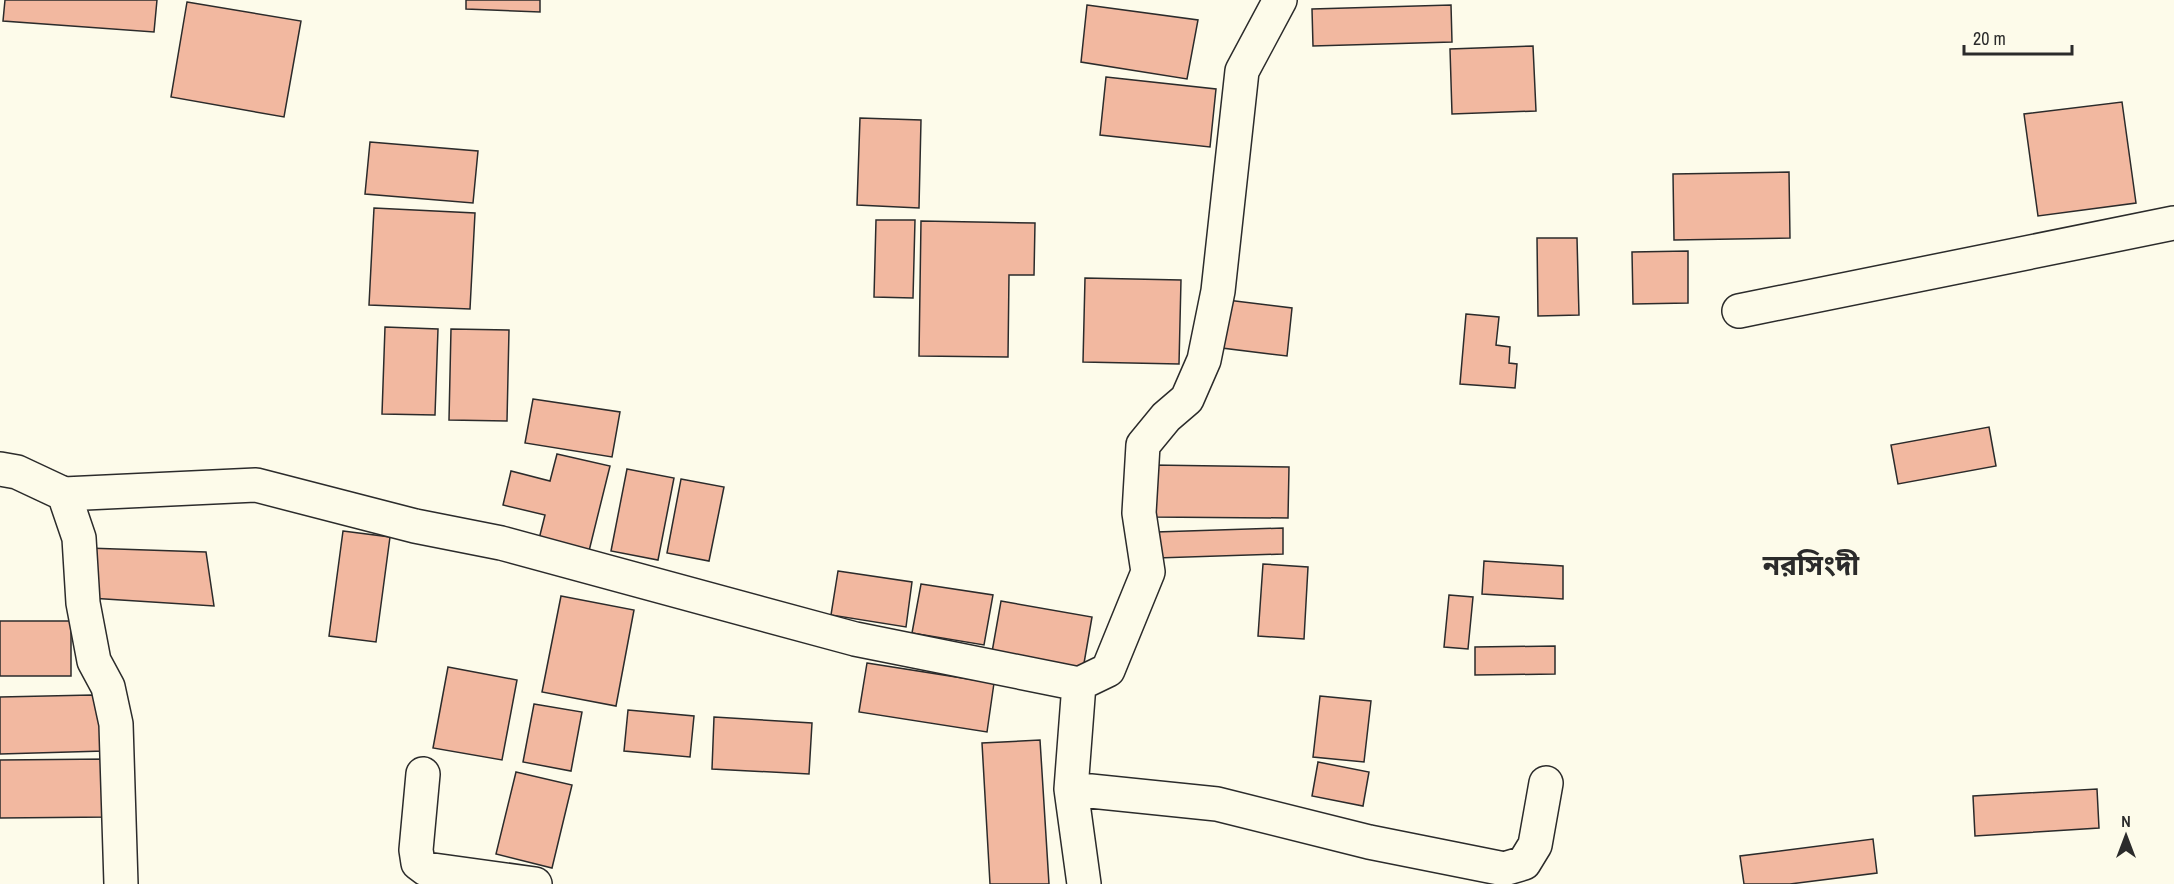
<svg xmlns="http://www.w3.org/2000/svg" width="2174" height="884" font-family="'Archivo Narrow','Noto Sans Bengali',sans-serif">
<rect width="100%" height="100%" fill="#fdfbea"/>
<path fill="#f2b8a0" stroke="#2b2b2b" stroke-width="1.5" d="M5,0H157L154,32L3,21Z
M466,0H540V12L466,9Z
M187,2L301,21L284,117L171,97Z
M1087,5L1198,20L1187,79L1081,62Z
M1451,5L1452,42L1313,46L1312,9Z
M1533,46L1536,111L1452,114L1450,49Z
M1106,77L1216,89L1210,147L1100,135Z
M2122,102L2136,203L2038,216L2024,114Z
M860,118L921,120L919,208L857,205Z
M370,142L478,151L473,203L365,194Z
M1789,172L1790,238L1674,240L1673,174Z
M374,208L475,213L470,309L369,305Z
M876,220H915L913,298L874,297Z
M921,221L1035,223L1034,275H1009L1008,357L919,356Z
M1537,238H1577L1579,315L1538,316Z
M1688,251V303L1633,304L1632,252Z
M1085,278L1181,280L1179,364L1083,362Z
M1227,300L1292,308L1287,356L1222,348Z
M1466,314L1499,317L1496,345L1510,347L1509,363L1517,364L1515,388L1460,384Z
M385,327L438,329L435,415L382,414Z
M451,329L509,330L507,421L449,420Z
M533,399L620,412L612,457L525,443Z
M1989,427L1996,466L1898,484L1891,445Z
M557,454L610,466L589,551L539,539L545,515L503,505L511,471L550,481Z
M1151,465L1289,467L1288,518L1151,517Z
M627,469L674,478L658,560L611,551Z
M681,479L724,487L709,561L667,553Z
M1283,528V554L1157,558L1156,532Z
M343,531L390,537L376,642L329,636Z
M87,548L206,552L214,606L90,598Z
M1484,561L1563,566V599L1482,594Z
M1263,564L1308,567L1304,639L1258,636Z
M838,571L912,582L906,627L831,615Z
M921,584L993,595L984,645L912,633Z
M1449,595L1473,597L1468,649L1444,647Z
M561,596L634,610L616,706L542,692Z
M1001,601L1092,617L1083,669L992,652Z
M0,621H71V676H0Z
M1555,646V674L1475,675V647Z
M867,663L994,683L987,732L859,712Z
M448,667L517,680L502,760L433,748Z
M92,695L103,709L104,751L0,754V697Z
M1320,696L1371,701L1364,762L1313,757Z
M534,704L582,712L571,771L523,762Z
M628,710L694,716L690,757L624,751Z
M714,717L812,723L809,774L712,769Z
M1040,740L1049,884H990L982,743Z
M109,759L110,817L0,818V760Z
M1318,762L1369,772L1363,806L1312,796Z
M516,772L572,785L552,868L496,854Z
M2097,789L2099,828L1975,836L1973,796Z
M1873,839L1877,873L1790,884H1744L1740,856Z"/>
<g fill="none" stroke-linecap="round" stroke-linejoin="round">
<defs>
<path id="street" d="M1739,311L2174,223
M0,469L17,472L64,494L256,485L415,526L501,543L855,639L1079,684L1108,670L1148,572L1139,513L1143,445L1166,417L1187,399L1204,360L1218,291L1242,71L1280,0
M64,494L79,538L83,603L94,661L108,687L116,724L121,884
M1079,684L1071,789L1084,884
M423,774L416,850L418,863L426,869L535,884
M1071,789L1217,804L1369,842L1504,869L1524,863L1535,845L1546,783"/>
</defs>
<use href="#street" stroke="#2b2b2b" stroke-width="36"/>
<use href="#street" stroke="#fdfbea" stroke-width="33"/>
</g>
<g text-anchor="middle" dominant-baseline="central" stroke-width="4.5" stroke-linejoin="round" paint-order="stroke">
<g font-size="28" font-weight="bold" fill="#2b2b2b" stroke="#fdfbea">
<text x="1811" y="565">নরসিংদী</text>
</g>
</g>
<g transform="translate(2126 836)" stroke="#fdfbea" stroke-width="4.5" paint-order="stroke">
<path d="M0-4.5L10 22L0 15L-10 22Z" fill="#2b2b2b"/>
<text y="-9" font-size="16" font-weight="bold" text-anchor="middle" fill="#2b2b2b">N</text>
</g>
<path d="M1964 45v9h108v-9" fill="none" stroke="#2b2b2b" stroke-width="3"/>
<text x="1973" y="45" font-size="18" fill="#2b2b2b" stroke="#fdfbea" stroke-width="4.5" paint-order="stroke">20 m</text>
</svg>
